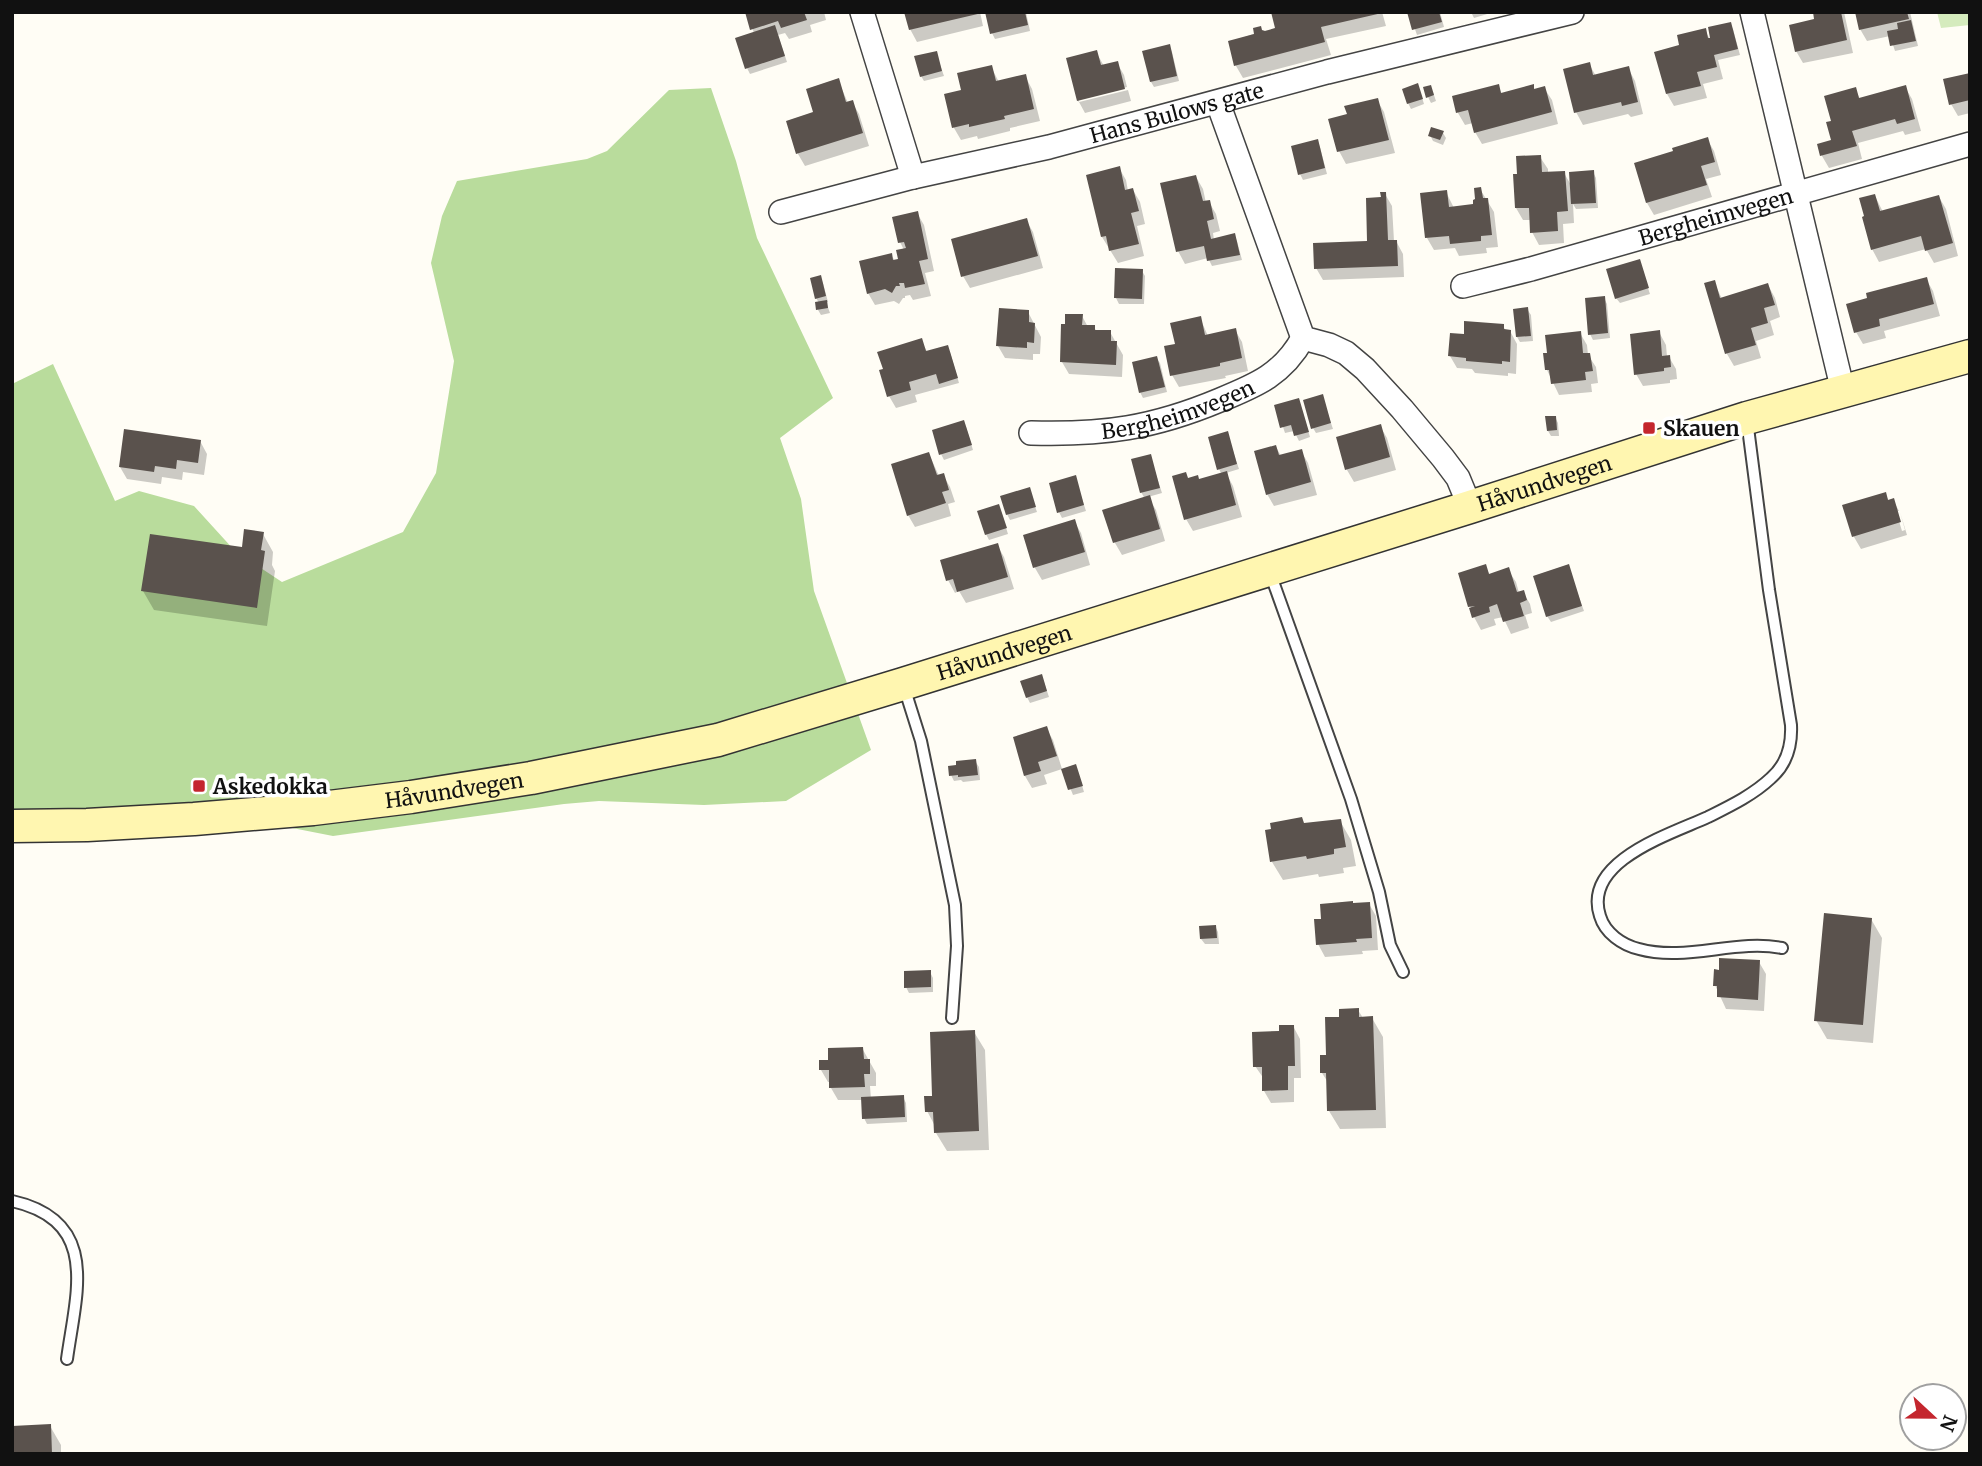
<svg xmlns="http://www.w3.org/2000/svg" width="1982" height="1466" font-family="Merriweather,serif">
<rect width="100%" height="100%" fill="#fffdf5"/>
<path fill="#d5ebbd" d="M1937,12H1970V25L1941,28Z"/>
<path fill="#b9dc9c" d="M711,88L736,161L757,238L833,398L780,438L801,499L814,591L871,750L786,801L704,805L599,801L564,804L333,836L277,825L136,839L12,841V384L53,364L115,501L139,491L194,506L235,551L282,582L403,532L436,473L454,361L431,263L442,216L457,181L587,159L607,151L669,90Z"/>
<path fill="#0003" d="M746,12H824L826,20L810,25L812,32L789,39L785,33L778,35L787,62L750,74L747,68L754,33Z
M980,12L983,26L917,42L910,29Z
M987,12H1026L1030,31L995,39L992,33Z
M1273,12H1382L1386,26L1326,39L1331,55L1243,78L1236,66L1230,42L1262,31L1277,30Z
M1409,12H1440L1444,27L1417,35Z
M1471,12H1494L1474,18Z
M1815,12H1844L1853,53L1803,63L1796,51L1816,20Z
M1857,12H1910L1918,46L1895,51L1890,36L1867,41L1860,29Z
M1730,24L1733,29L1740,55L1718,60L1723,79L1703,84L1707,98L1674,106L1667,94L1681,46L1705,31L1713,44Z
M1169,46L1172,52L1179,81L1154,87L1151,82Z
M1096,52L1104,66L1117,63L1124,75L1127,87L1079,99V102L1078,101Z
M936,53L944,76L924,81L921,76Z
M1589,64L1596,76L1628,68L1635,81L1643,114L1631,117L1628,114L1583,125L1576,112Z
M991,67L999,82L1025,76L1032,89L1040,121L1010,128V131L978,139L977,136L961,140L954,128L946,95L963,91Z
M1970,75V113L1958,116L1951,104Z
M838,80L848,103L852,102L859,114L869,146L805,166L798,154L788,122L815,113Z
M1498,86L1502,94L1533,86L1535,90L1544,88L1552,100L1558,124L1482,144L1475,132L1473,123L1465,125L1458,113L1454,97Z
M1905,87L1912,99L1921,131L1905,135L1903,131L1858,143L1862,159L1829,168L1822,156L1819,145L1833,141V122L1855,89L1860,99Z
M1128,90L1131,101L1085,113L1079,102Z
M1420,91L1424,104L1411,109L1408,103Z
M1433,92L1436,101L1431,103L1428,97Z
M1377,100L1384,112L1395,153L1346,164L1339,151L1349,115Z
M1443,133L1446,138L1443,145L1433,141L1430,135Z
M1707,139L1714,151L1721,175L1706,179L1712,197L1654,215L1647,203L1636,164L1675,152Z
M1317,141L1320,147L1327,174L1303,180L1300,174Z
M1540,157L1548,169V174L1564,173L1571,185L1593,172L1596,178L1598,208L1576,209L1573,204L1574,223L1563,224L1564,243L1539,245L1532,232L1531,220H1523L1516,208Z
M1119,168L1126,180L1128,191L1133,190L1140,202L1145,224L1137,226L1144,256L1118,263L1102,237Z
M1196,177L1203,189L1206,203L1209,202L1216,214L1220,231L1213,233L1214,240L1234,235L1237,241L1242,260L1212,266L1208,258L1185,264L1178,251Z
M1480,189L1494,212L1498,247L1486,248L1487,253L1459,256L1455,248L1434,250L1427,238L1446,192L1454,208L1475,206Z
M1385,194L1392,206L1394,241H1396L1403,254L1404,277L1323,280L1316,268L1369,243Z
M1875,196L1883,212L1939,197L1946,209L1958,256L1934,263L1926,249L1879,262L1872,249Z
M917,213L924,225L934,271L925,273L931,296L913,300L910,295L905,296V298H903L899,304L894,301L875,305L868,293L891,255L895,261L900,260L904,250L900,242Z
M1026,220L1033,232L1043,268L970,288L963,276Z
M1639,261L1650,294L1620,303L1616,298Z
M1142,271L1145,276L1144,304H1119L1116,298Z
M820,277L823,283L828,302H826L830,313L821,315L818,310L819,303L816,298Z
M1926,279L1933,291L1940,316L1884,331L1886,338L1863,344L1856,332Z
M1714,282L1722,299L1768,285L1775,298L1780,317L1770,321L1774,335L1756,341L1761,358L1734,366L1727,354L1706,285Z
M1604,298L1607,304L1610,338L1593,340L1590,334Z
M1527,309L1531,315L1533,341L1520,342L1517,337Z
M1028,312L1041,337L1040,354H1033V360L1005,358L998,346Z
M1082,316L1088,327H1094L1097,332H1110L1123,355L1122,377L1069,374L1062,362Z
M1200,318L1208,336L1235,330L1242,342L1248,371L1225,376L1226,378L1179,387L1172,375L1177,345Z
M1503,326L1506,331H1510L1517,344L1516,374L1508,373V376L1475,373L1472,369L1457,368L1450,356L1465,335Z
M1659,332L1666,345L1667,357H1669L1676,369L1677,379L1670,380V383L1643,386L1636,374Z
M1580,333L1587,345L1588,355L1596,367L1598,383L1591,384L1592,392L1559,395L1547,370Z
M921,341L928,353L950,352L959,383L915,395L917,402L896,408L889,396Z
M1156,358L1160,363L1167,392L1143,398L1140,392Z
M1322,396L1333,429L1316,433L1313,428Z
M1299,400L1310,437L1299,441L1294,431L1285,433L1276,406Z
M1555,417L1558,423L1559,436H1551L1548,431Z
M1380,426L1387,438L1396,470L1354,482L1347,470L1338,438Z
M966,427L973,450L944,460L941,454Z
M1227,433L1239,469L1226,473L1233,486L1242,517L1193,531L1186,519L1199,481L1222,475L1219,469Z
M200,441L207,454L204,475L183,472L182,480L162,477L161,484L127,479L120,467Z
M1276,447L1281,456L1301,451L1308,463L1317,495L1274,506L1267,494Z
M929,454L939,476L943,475L950,487L955,502L948,504L951,516L915,527L908,515Z
M1150,456L1162,493L1148,497L1156,510L1165,541L1122,555L1115,543L1105,511L1145,499L1141,492Z
M1075,477L1086,511L1062,518L1059,512Z
M1029,489L1037,512L1010,520L1007,514Z
M1885,494L1889,501L1893,500L1899,511H1896L1902,531L1905,530L1900,512L1907,535L1861,549L1854,537L1844,506Z
M1001,512L1008,534L989,540L986,534Z
M1074,521L1081,533L1090,565L1042,580L1035,568L1025,536Z
M263,534L273,552L272,565L275,571L267,626L154,610L143,591L243,549Z
M997,545L1004,557L1014,589L966,603L959,591L955,593L948,580L942,562Z
M1485,567L1490,575L1508,570L1516,582L1519,593L1523,592L1530,604L1532,613L1525,615L1529,628L1511,634L1503,617L1494,619L1496,625L1481,630L1474,617L1460,574Z
M1568,567L1584,611L1551,622L1547,616Z
M1044,682L1049,697L1030,703L1027,697Z
M1046,728L1053,740L1062,769L1044,775L1047,784L1032,788L1025,776L1015,738Z
M975,761L979,767L980,780L963,782L961,780L954,781L951,775Z
M1063,770L1078,772L1084,792L1073,795Z
M1340,821L1351,840L1356,866L1343,868L1344,873L1319,877L1318,874L1283,880L1272,862L1305,825Z
M1369,904L1376,916L1378,950L1362,951L1363,954L1325,957L1318,944L1323,920Z
M1871,919L1882,938L1873,1043L1827,1039L1816,1020Z
M1215,926L1218,932L1219,944H1205L1201,939Z
M1759,962L1766,974L1764,1011L1726,1009L1715,985L1720,972Z
M930,972L933,978V992L909,993L906,987Z
M1358,1010L1363,1018H1372L1383,1037L1386,1128L1340,1129L1329,1111V1084L1322,1073L1328,1056Z
M1293,1026L1300,1039L1301,1078H1294V1102L1271,1103L1264,1091V1079L1255,1066L1281,1033Z
M974,1032L985,1050L989,1150L947,1151L936,1133L935,1126L927,1111Z
M862,1048L876,1073V1086H870L871,1099L903,1097L906,1103L907,1122L867,1124L864,1118L863,1100H838L831,1088V1082H828L821,1070L830,1062Z
M50,1426L61,1445V1454H12Z"/>
<path fill="#5a524d" d="M745,12H804L807,20L781,28L778,21L750,30Z
M904,12H981L982,13L909,30Z
M985,12H1025L1028,25L990,34Z
M1271,12H1382V13L1321,27L1325,42L1234,66L1228,41L1254,34L1253,28L1261,26L1262,30L1265,31L1275,28Z
M1407,12H1439L1442,22L1412,30Z
M1813,12H1841L1847,40L1795,52L1789,25L1814,19Z
M1855,12H1907L1909,19L1859,30Z
M1911,20L1916,41L1890,46L1887,31L1898,29L1897,23Z
M1731,22L1738,49L1714,55L1717,67L1697,72L1701,86L1666,94L1654,52L1679,45L1677,35L1706,28L1708,38H1710L1708,27Z
M775,25L785,56L745,69L735,38Z
M1170,44L1177,76L1150,82L1142,51Z
M1097,50L1101,65L1118,61L1125,89L1077,101L1066,58Z
M937,51L942,71L920,77L914,56Z
M1590,62L1593,75L1629,66L1638,102L1622,106L1621,102L1574,113L1563,69Z
M992,65L996,81L1026,74L1034,109L1004,116L1005,119L969,127V124L952,128L944,94L961,90L957,73Z
M1970,73V100L1949,105L1943,79Z
M839,78L846,102L853,100L863,133L796,154L786,121L813,112L806,89Z
M1418,83L1423,99L1407,104L1402,89Z
M1499,84L1501,93L1534,84V89L1545,86L1552,112L1474,133L1468,110L1456,113L1452,96Z
M1431,85L1434,95L1426,98L1423,87Z
M1906,85L1915,119L1897,124L1895,119L1852,131L1857,146L1820,156L1817,144L1831,140L1826,122L1831,121L1824,96L1856,87L1859,98Z
M1378,98L1389,140L1337,152L1328,119L1347,114L1344,106Z
M1431,127L1444,131L1440,140L1428,136Z
M1708,137L1715,162L1701,166L1707,185L1646,203L1634,163L1673,151L1672,148Z
M1318,139L1325,168L1298,175L1291,146Z
M1541,155L1542,172L1565,171L1568,211L1557,212L1558,231L1530,233L1529,208H1515L1513,174H1517L1516,156Z
M1120,166L1125,190L1133,188L1139,211L1131,213L1139,244L1109,251L1106,236L1101,237L1086,175Z
M1594,170L1596,203L1571,204L1569,172Z
M1196,175L1203,201L1210,200L1214,219L1207,221L1211,239L1235,233L1240,255L1207,261L1204,246L1176,252L1160,183Z
M1481,187L1483,198H1488L1492,235L1481,236V241L1450,244L1449,236L1425,238L1420,193L1447,190L1449,207L1473,204V200L1475,199L1474,188Z
M1380,192H1386L1388,240H1397L1398,266L1314,269L1313,243L1367,241L1366,198L1381,197Z
M1875,194L1880,211L1939,195L1953,243L1925,251L1921,236L1871,250L1862,217L1864,216L1859,198Z
M918,211L928,259L919,261L925,284L905,288L904,283H899L900,286H896L892,293L885,289L867,294L859,261L892,253L893,260L898,259L896,250L906,248L904,242L898,243L892,217Z
M1027,218L1038,256L961,277L951,239Z
M1640,259L1649,288L1615,299L1606,269Z
M1115,268L1143,269L1142,299L1114,298Z
M821,275L826,296L815,299L810,278Z
M1927,277L1934,304L1879,319L1880,326L1854,333L1846,304L1867,298L1866,293Z
M1715,280L1720,298L1768,283L1775,305L1764,308L1768,323L1751,328L1756,345L1725,354L1704,283Z
M1605,296L1608,333L1588,335L1585,298Z
M827,300L828,308L816,310L815,302Z
M1528,307L1531,336L1516,337L1513,309Z
M999,308L1029,310V322L1035,323L1034,343L1027,342V348L996,346Z
M1065,314H1083L1082,325H1095V330H1111V341H1117L1116,365L1060,362L1061,324H1065Z
M1201,316L1205,335L1236,328L1242,358L1220,363V366L1170,376L1164,346L1175,344L1170,323Z
M1464,321L1504,324V329L1511,330L1510,362L1502,361V364L1466,361V358L1448,356L1450,333L1464,334Z
M1660,330L1662,356L1670,355L1671,367L1664,368V371L1634,375L1630,334Z
M1581,331L1583,353H1590L1593,371L1585,372L1586,380L1551,384L1549,370H1545L1543,353H1547L1545,335Z
M922,338L926,351L948,345L958,378L939,384L936,374L909,382L911,390L887,397L879,370L883,369L877,352Z
M1157,356L1165,387L1139,393L1132,362Z
M1323,394L1331,423L1311,429L1303,400Z
M1299,398L1309,432L1294,436L1291,425L1280,428L1274,405Z
M1545,416H1556L1557,430L1547,431Z
M964,420L972,445L939,455L932,430Z
M1381,424L1390,457L1345,470L1336,437Z
M124,429L201,440L198,463L177,460L176,469L155,466L154,472L119,467Z
M1228,431L1237,464L1217,470L1208,437Z
M1276,445L1279,455L1302,449L1311,482L1266,495L1254,451Z
M929,452L937,475L944,473L949,490L942,492L946,503L907,516L891,464Z
M1151,454L1160,488L1140,493L1131,459Z
M1227,471L1236,505L1184,520L1172,476L1186,472L1188,478L1198,475L1199,479Z
M1076,475L1084,505L1057,513L1049,483Z
M1030,487L1036,507L1006,515L1000,496Z
M1886,492L1888,500L1894,498L1901,522L1852,537L1842,505Z
M1150,495L1160,529L1113,543L1102,510Z
M999,504L1007,528L985,535L977,511Z
M1075,519L1085,552L1033,568L1023,535Z
M244,529L264,532L261,550L265,551L257,608L141,591L150,534L242,547Z
M998,543L1008,577L957,592L953,579L946,581L940,560Z
M1486,564L1489,574L1509,567L1517,592L1524,590L1527,600L1520,603L1524,616L1503,622L1497,604L1489,607L1490,612L1472,618L1469,608L1475,606L1468,607L1458,573Z
M1569,564L1582,606L1546,617L1533,576Z
M1042,674L1047,691L1026,698L1020,681Z
M1047,726L1057,756L1038,762L1041,771L1024,776L1013,737Z
M976,759L978,775L958,777V775L949,776L948,766L956,765V761Z
M1076,764L1083,786L1068,790L1061,769Z
M1302,817L1304,823L1341,819L1346,847L1334,849V854L1307,859L1306,856L1270,862L1265,830L1271,829L1270,823Z
M1353,901V903L1370,902L1372,938L1356,939L1357,942L1316,945L1314,919H1321L1320,904Z
M1824,913L1872,918L1863,1025L1814,1021Z
M1216,925L1217,938L1200,939L1199,926Z
M1719,958L1760,960L1758,1000L1717,997V986H1713L1714,969L1719,970Z
M931,970V987L904,988V971Z
M1359,1008V1017L1373,1016L1376,1110L1327,1111L1326,1073H1320V1055H1326L1325,1017H1339V1009Z
M1279,1025H1294L1295,1066H1288V1090L1262,1091V1067H1253L1252,1032L1279,1031Z
M975,1030L979,1131L934,1133L933,1112H925L924,1096H932L930,1032Z
M863,1047L864,1059H870V1074H864L865,1087L829,1088V1070H819V1060H828V1048Z
M904,1095L905,1117L862,1119L861,1097Z
M51,1424L52,1454H12V1426Z"/>
<g fill="none" stroke-linecap="round" stroke-linejoin="round">
<defs>
<path id="service" d="M1747,420L1769,590L1791,725C1792,746 1787,764 1771,778C1753,795 1730,806 1708,817C1671,834 1582,861 1600,916C1605,933 1622,945 1639,949C1686,962 1735,939 1782,948
M1270,573L1351,799L1379,892L1390,945L1403,972
M904,687L921,741L955,905L957,946L952,1018
M12,1201C101,1221 76,1293 67,1359"/>
<g id="minor">
<path d="M862,12L913,177"/>
<path d="M1752,12L1843,391"/>
<path d="M1218,103L1303,338L1329,345L1346,353L1365,369L1402,409L1443,458L1458,478L1470,507"/>
<path id="s1" d="M781,212L913,177L1049,147L1327,72L1572,12"/>
<path id="s2" d="M1463,286L1531,269L1970,144"/>
<path id="s3" d="M1031,433C1104,435 1153,428 1220,400C1257,385 1283,374 1303,338"/>
</g>
<g id="secondary">
<path id="s4" d="M12,826L87,825L194,819L313,809L411,797L531,778L718,740L903,684L1470,507L1747,418L1970,356"/>
</g>
</defs>
<use href="#service" stroke="#444" stroke-width="14"/>
<use href="#minor" stroke="#444" stroke-width="26"/>
<use href="#secondary" stroke="#333" stroke-width="35"/>
<use href="#service" stroke="#fff" stroke-width="10"/>
<use href="#minor" stroke="#fff" stroke-width="23"/>
<use href="#secondary" stroke="#fff6b0" stroke-width="32"/>
</g>
<g fill="#c4262e" stroke="#fff" stroke-width="2.5">
<rect x="1642" y="421" width="14" height="14" rx="3.5"/>
<rect x="192" y="779" width="14" height="14" rx="3.5"/>
</g>
<g text-anchor="middle" dominant-baseline="central" stroke-width="7" stroke-linejoin="round" paint-order="stroke">
<g font-size="21" fill="#111" stroke="#fff">
<text stroke="none"><textPath href="#s1" startOffset="408">Hans Bulows gate</textPath></text>
<text stroke="none"><textPath href="#s2" startOffset="262">Bergheimvegen</textPath></text>
<text stroke="none"><textPath href="#s3" startOffset="150">Bergheimvegen</textPath></text>
<text stroke="none"><textPath href="#s4" startOffset="1578">Håvundvegen</textPath></text>
<text stroke="none"><textPath href="#s4" startOffset="1012">Håvundvegen</textPath></text>
<text stroke="none"><textPath href="#s4" startOffset="444">Håvundvegen</textPath></text>
</g>
<g font-size="21" font-weight="bold" fill="#111" stroke="#fff" text-anchor="start">
<text x="1663" y="428">Skauen</text>
<text x="213" y="786">Askedokka</text>
</g>
</g>
<rect width="1982" height="1466" fill="none" stroke="#111111" stroke-width="28"/>
<g transform="translate(1933 1417) rotate(112)"><circle r="33" fill="#ffffff" stroke="#a0a0a0" stroke-width="2"/>
<path d="M0-5L12 26L0 18L-12 26Z" fill="#c4262e"/>
<text y="-10" font-size="19" font-weight="bold" text-anchor="middle" fill="#111111">N</text>
</g>
</svg>
